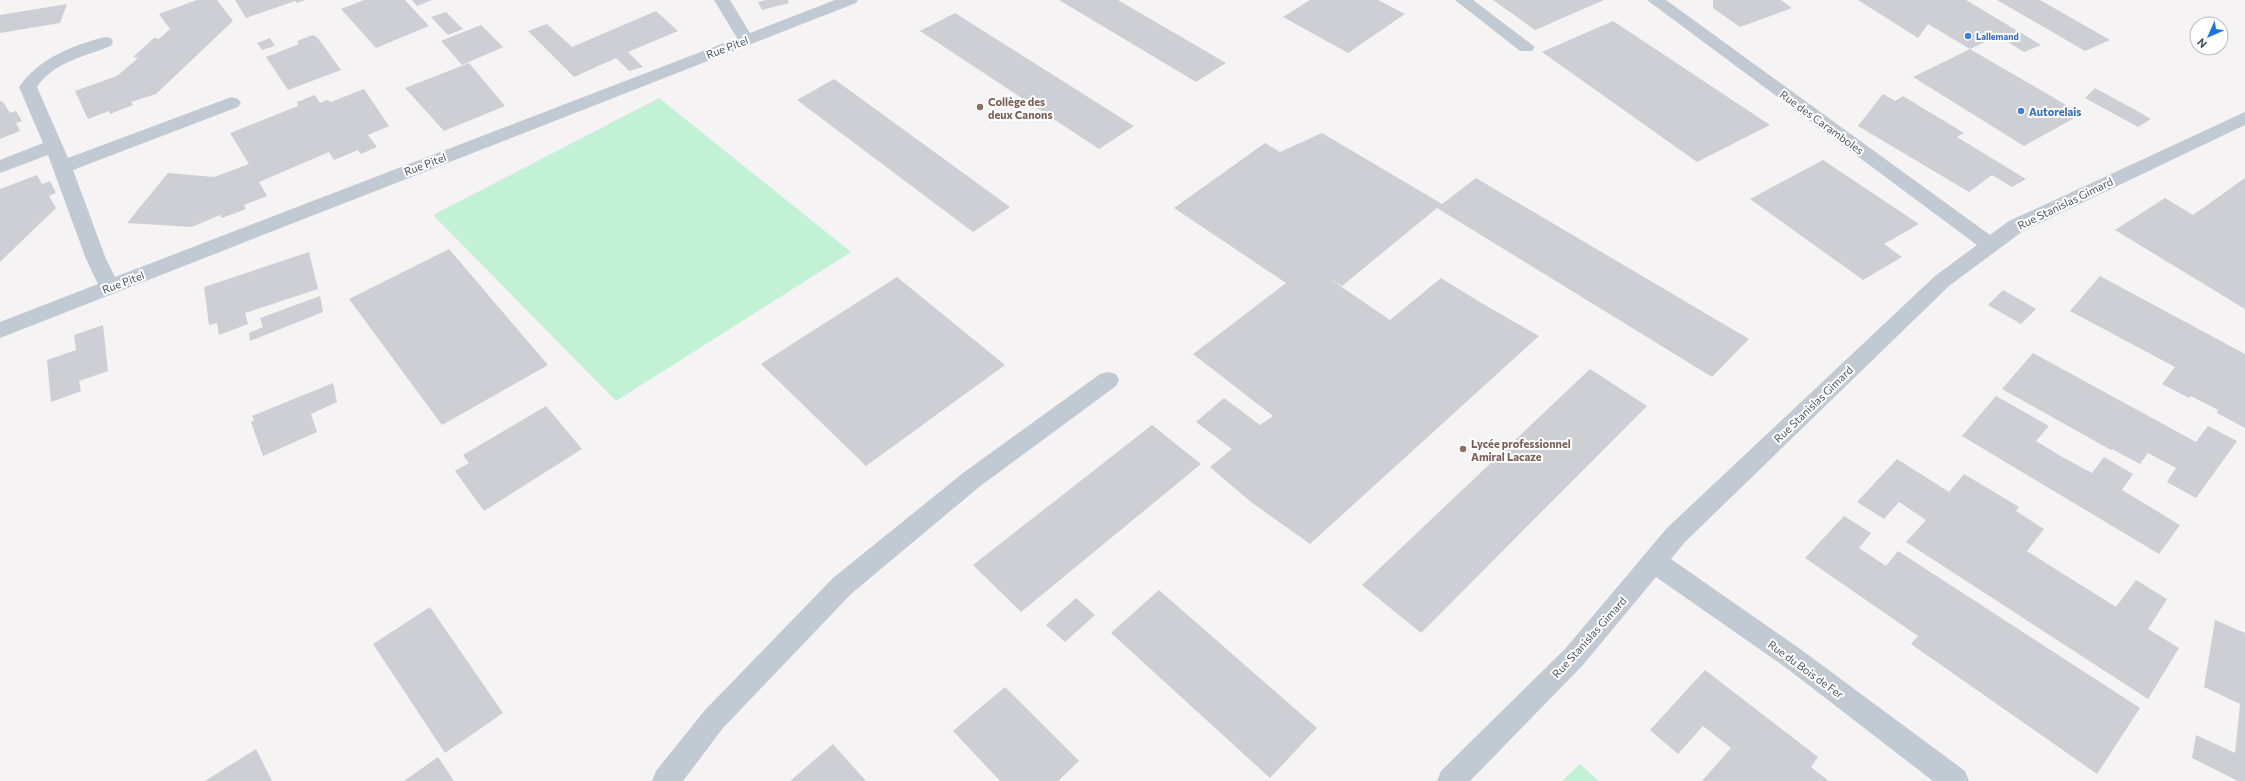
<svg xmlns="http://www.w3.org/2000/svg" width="2245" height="781" font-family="Commissioner,sans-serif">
<rect width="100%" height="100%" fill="#f5f3f3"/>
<path fill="#c3f1d5" d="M659,98L851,252L616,401L433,215Z
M1580,764L1599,781H1562Z"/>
<path fill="#cdcfd5" d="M197,0H217L233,21L156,94L131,102L133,105L110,114L109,111L88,119L75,91L117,76L138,58L133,57L154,38L159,39L170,29L159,14Z
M235,0H305L297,3L295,1L246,18Z
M364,0H405L429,26L376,48L341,9Z
M412,0H432L417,6Z
M767,0H788L789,3L762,10L758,2Z
M1059,0H1118L1226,63L1196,82Z
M1310,0H1378L1405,14L1348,53L1283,17Z
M1493,0H1604L1535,30Z
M1713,0H1781L1792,8L1740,27L1713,8Z
M1858,0H1966L2041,45L2024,52L1998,36L1970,49L1928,24L1918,38Z
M1997,0H2040L2110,40L2085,51Z
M67,4L60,23L0,33V15Z
M656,11L678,31L628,52L643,67L629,71L616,58L574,77L528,31L547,24L572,47Z
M446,12L463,29L448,35L431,17Z
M955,13L1134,126L1099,149L920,31Z
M1613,21L1770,125L1697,162L1542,52Z
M481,25L503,47L462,65L441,41Z
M313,35L318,38L341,70L288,90L266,57L299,44L297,41Z
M270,38L275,46L262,50L257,43Z
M1970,49L2073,109L2082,114L2024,146L1913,77Z
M469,63L505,106L444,131L405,88Z
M834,79L1010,207L973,232L797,100Z
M2095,88L2139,112L2151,119L2138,127L2085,98Z
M364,89L389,126L368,135L377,147L361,154L358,150L334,160L329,152L259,182L267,196L244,205L246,209L222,218L220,215L192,227L127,223L168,173L214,177L249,164L230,133L298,106L297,102L315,95L320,103L327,100L331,102Z
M1883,94L1895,101L1903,96L1964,133L1957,137L2026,179L2012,187L1992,175L1969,192L1858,126Z
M0,101L3,102L10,113L16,111L22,121L16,123L20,131L0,139Z
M1322,133L1442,204L1476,178L1749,339L1712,377L1437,208L1342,286L1330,279L1390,320L1441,278L1483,304L1539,336L1310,544L1251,502L1210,467L1232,449L1196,422L1224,398L1260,425L1273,416L1193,354L1286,283L1174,208L1265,143L1280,152Z
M1823,160L1919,224L1884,244L1902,257L1863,280L1750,199Z
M37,175L42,184L50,181L56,193L49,196L56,208L0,262V189Z
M2245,178V309L2115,230L2165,198L2193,215Z
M449,249L548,365L442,425L349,299Z
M309,252L318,289L245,313L248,324L219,335L217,323L209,325L204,287Z
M2100,276L2245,354V428L2217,413L2218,410L2191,396L2189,398L2162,384L2175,367L2070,311Z
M897,277L1005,365L866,466L761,364Z
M2003,290L2036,309L2021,324L1988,305Z
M320,296L323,312L250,341L249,333L263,327L260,318Z
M103,325L108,371L79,381L81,391L51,402L47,360L76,350L74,335Z
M2033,353L2196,442L2208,426L2237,441L2196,498L2167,482L2176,468L2148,453L2140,464L2112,449L2111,450L2002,389Z
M1590,369L1647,406L1421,633L1362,585Z
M333,383L337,402L311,414L317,432L263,456L251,422L254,420L252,416Z
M1996,396L2049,426L2036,441L2064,458L2092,473L2104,457L2133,474L2122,490L2180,525L2159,554L1962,436Z
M546,406L582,449L484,511L455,471L469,463L463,455Z
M1152,425L1201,464L1021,612L973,565Z
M1897,459L1949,492L1964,474L2019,507L2016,511L2044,529L2027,551L2116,607L2136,580L2167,599L2148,629L2179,648L2148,699L1906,542L1926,520L1899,502L1884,519L1857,502Z
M1844,516L1871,533L1859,548L1886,566L1898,551L2140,708L2097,774L1911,644L1918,636L1805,558Z
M1159,590L1317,728L1270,778L1111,633Z
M1076,598L1095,615L1065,642L1046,625Z
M430,607L503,713L445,753L373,644Z
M2215,620L2245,633V781H2238L2192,758L2196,735L2235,753L2240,704L2204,687Z
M1705,670L1818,757L1811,767L1829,781H1702L1731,748L1703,726L1678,754L1650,730Z
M1005,687L1079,761L1058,781H1000L953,731Z
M833,744L866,781H790Z
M256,749L272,781H205Z
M438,757L454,781H404Z"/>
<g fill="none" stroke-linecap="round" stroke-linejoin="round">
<path fill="#c1cad2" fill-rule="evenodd" d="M714,0H730L750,33L835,0H858L856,3L0,338V322L98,284L86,259L48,155L0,173V160L43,143L19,87C38,59 73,45 105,37L111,38L113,42L111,46C86,56 52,63 37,87L68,158L226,99L232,97L238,99L241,103L238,107L73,170L106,259L115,277L737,38Z
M1455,0H1473L1535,47L1532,51H1520Z
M1647,0H1666L1990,235L2009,221L2245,112V125L2023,231L1949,286L1685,542L1671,559L1803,651L1965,771L1969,781H1933L1785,667L1656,577L1583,665L1470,781H1437L1441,771L1565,649L1667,528L1935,276L1977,245Z
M1108,372L1116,374L1119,380L1116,386L979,487L851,594L723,728L683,781H652L656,771L705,710L833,578L963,473L1100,374Z"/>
</g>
<g fill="#3f7fe0" stroke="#fff" stroke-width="1.5">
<circle cx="1968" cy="36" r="4"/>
<circle cx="2021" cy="111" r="4"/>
</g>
<g fill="#8d6e63" stroke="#fff" stroke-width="1.5">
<circle cx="980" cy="107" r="4"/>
<circle cx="1463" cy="449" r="4"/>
</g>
<g text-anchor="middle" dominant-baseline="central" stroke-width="4" stroke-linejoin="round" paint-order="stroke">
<g font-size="9" font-weight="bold" fill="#366cbe" stroke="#fff" text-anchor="start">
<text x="1976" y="36">Lallemand</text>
</g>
<g font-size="11" fill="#4a5661" stroke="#fff">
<text transform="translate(727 47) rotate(-21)">Rue Pitel</text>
<text transform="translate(1822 122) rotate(36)">Rue des Caramboles</text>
<text transform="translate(425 164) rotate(-21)">Rue Pitel</text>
<text transform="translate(2065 203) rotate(-26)">Rue Stanislas Gimard</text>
<text transform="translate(123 282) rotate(-21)">Rue Pitel</text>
<text transform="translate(1813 404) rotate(-44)">Rue Stanislas Gimard</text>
<text transform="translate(1589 637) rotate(-48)">Rue Stanislas Gimard</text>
<text transform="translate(1806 669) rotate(36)">Rue du Bois de Fer</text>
</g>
<g font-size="11" font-weight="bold" fill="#785e54" stroke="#fff" text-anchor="start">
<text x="988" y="101">Collège des<tspan x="988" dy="13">deux Canons</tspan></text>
<text x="1471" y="443">Lycée professionnel<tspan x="1471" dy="13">Amiral Lacaze</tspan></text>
</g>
<g font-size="11" font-weight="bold" fill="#366cbe" stroke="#fff" text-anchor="start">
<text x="2029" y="111">Autorelais</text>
</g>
</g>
<g transform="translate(2209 36) rotate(225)"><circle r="19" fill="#ffffff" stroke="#b7bbc0"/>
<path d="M0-3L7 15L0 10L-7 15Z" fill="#1a73e8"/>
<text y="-6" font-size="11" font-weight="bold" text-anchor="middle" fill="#4a5661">N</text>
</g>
</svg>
